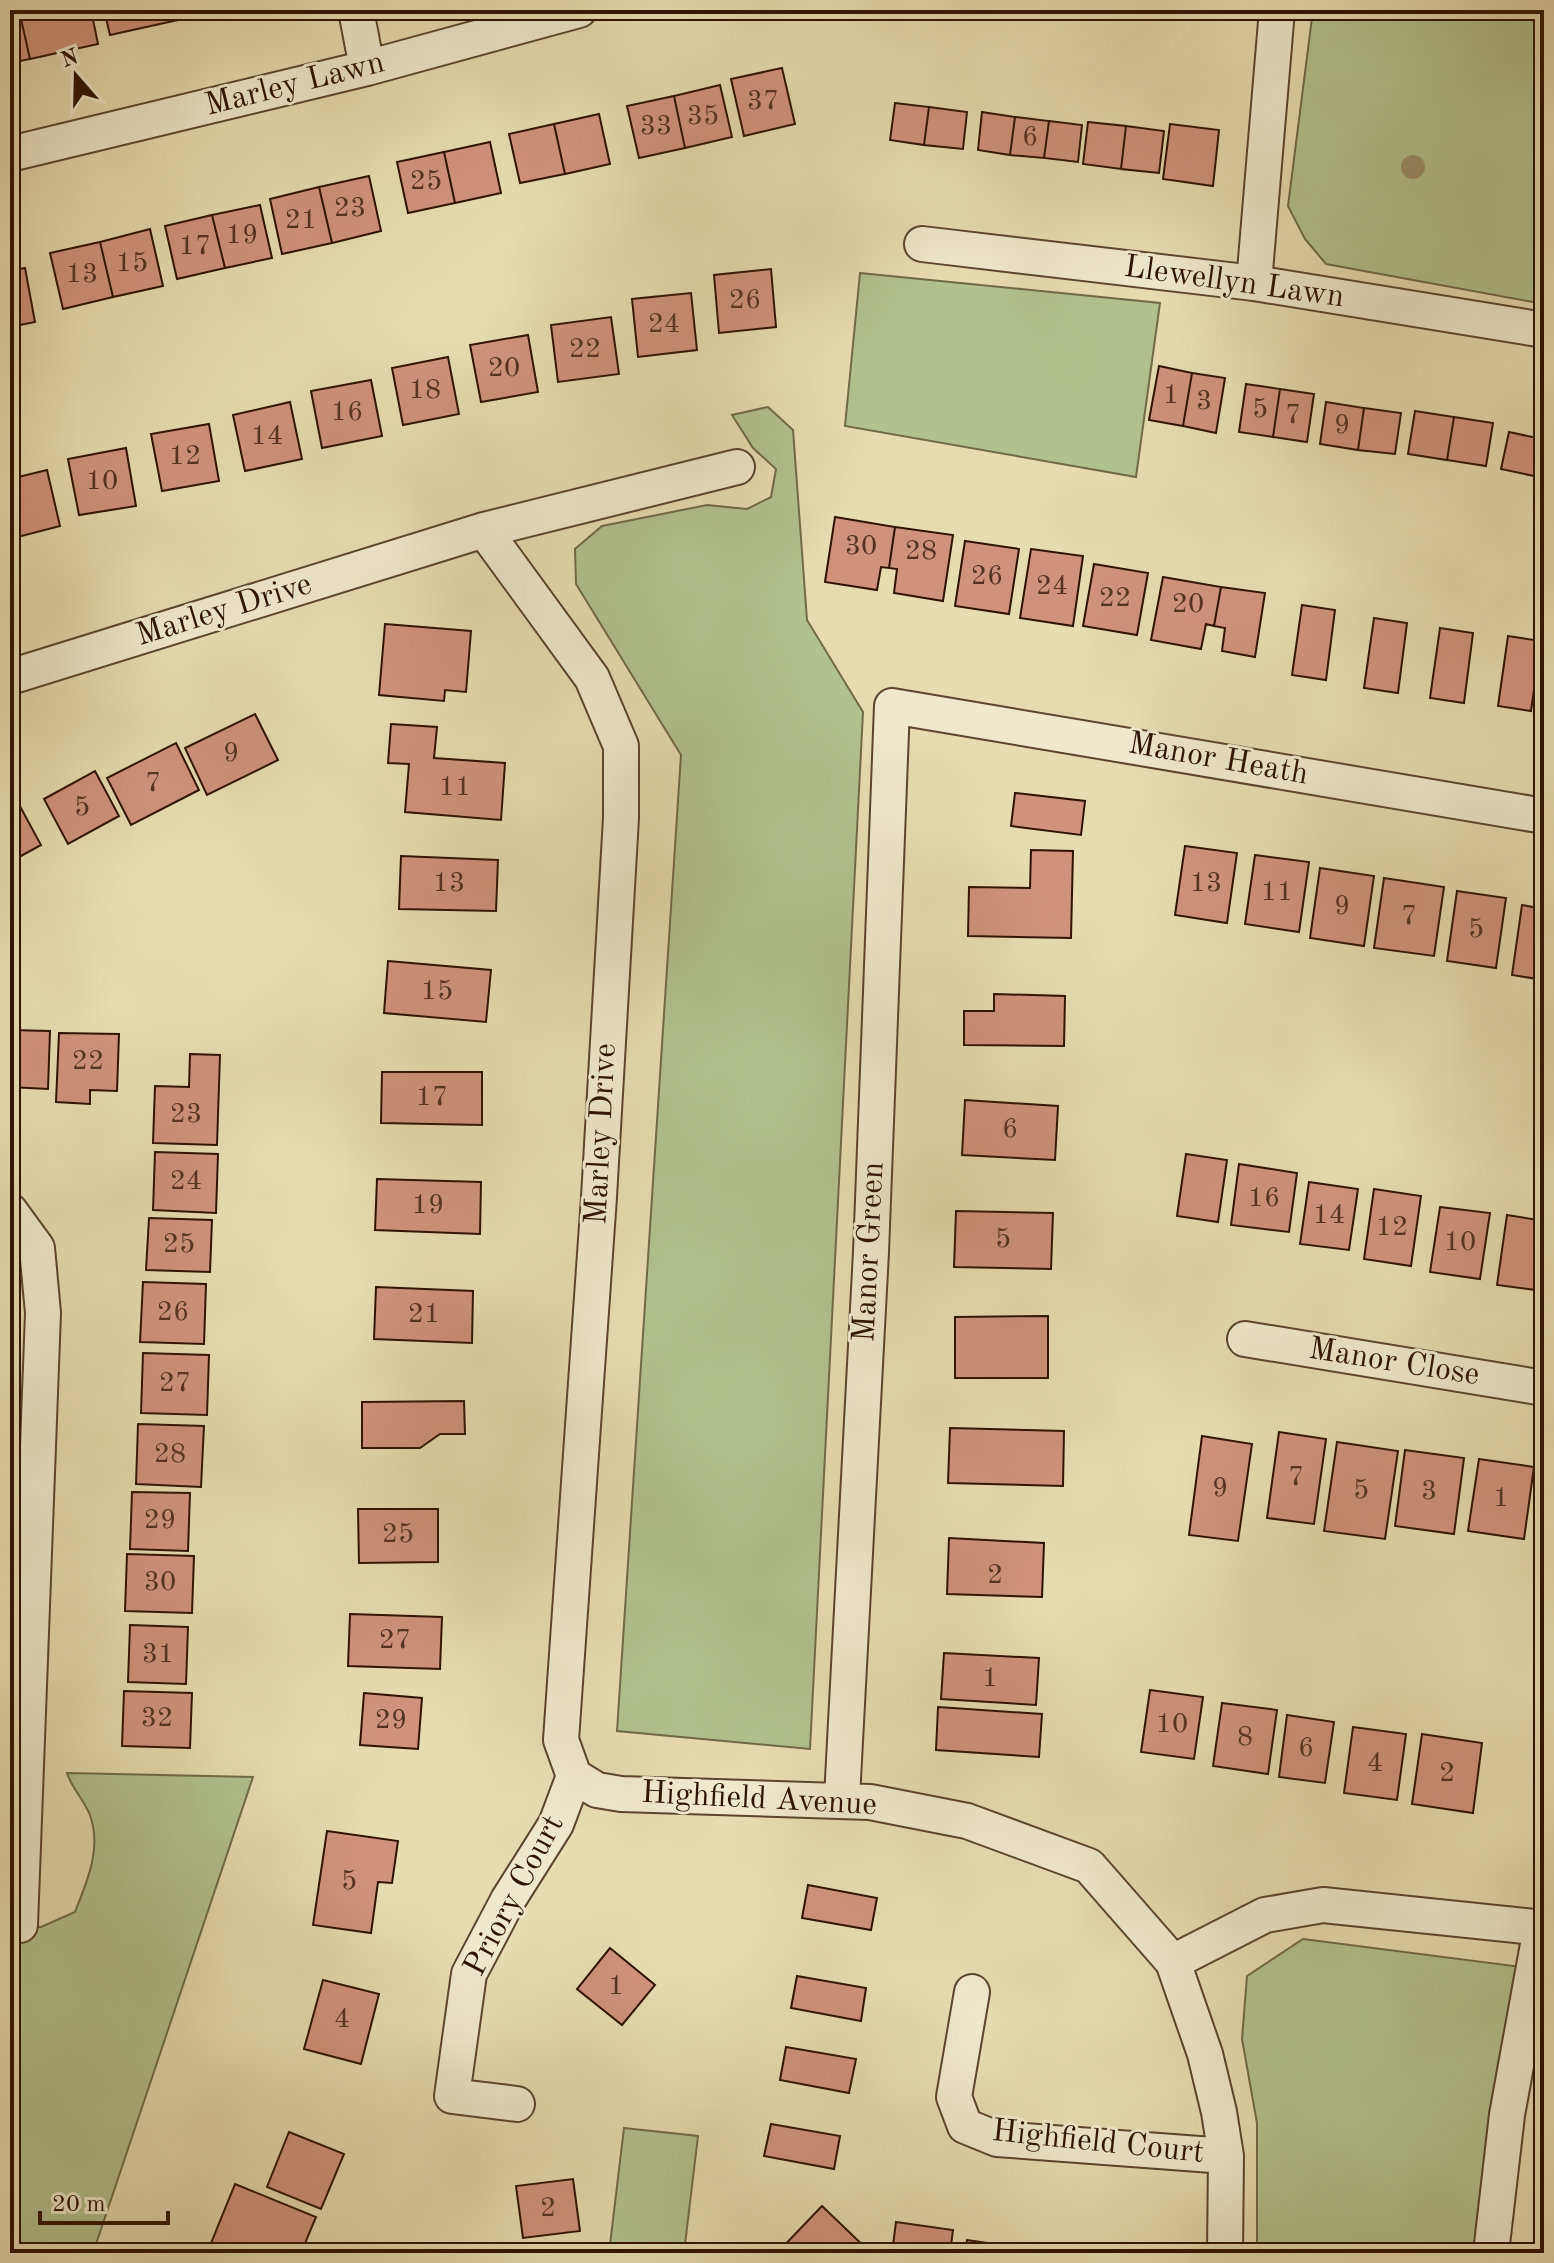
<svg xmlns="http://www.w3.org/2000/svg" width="1554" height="2263" font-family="'Old Standard TT',serif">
<rect width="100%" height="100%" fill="#e7dbb1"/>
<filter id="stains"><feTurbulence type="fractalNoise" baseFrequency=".0025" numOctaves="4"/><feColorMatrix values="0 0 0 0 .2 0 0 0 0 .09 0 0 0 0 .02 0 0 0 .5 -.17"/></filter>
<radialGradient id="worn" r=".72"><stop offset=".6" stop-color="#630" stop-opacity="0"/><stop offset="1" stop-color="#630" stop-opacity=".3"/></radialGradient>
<path fill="#b1c18f" stroke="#706a49" stroke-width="2" d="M1313,10H1544V304L1326,264L1305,239L1288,206Z
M860,273L1160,303L1136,477L845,426Z
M768,407L793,430L807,620L863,712L810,1749L617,1731L681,755L576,584L575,549L602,526L707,505L747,509L771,497L776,469L753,448L732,415Z
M67,1773L253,1777L93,2253H10V1925L41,1927L75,1912C87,1881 101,1851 91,1818C86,1802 72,1789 67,1773Z
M1303,1939L1522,1967L1476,2253H1257V2123L1242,2039L1247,1976Z
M624,2128L698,2136L684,2253H609Z"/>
<path fill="#d0927d" stroke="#2e1203" stroke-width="2" d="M10,10H19L30,59L10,63Z
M19,10H91L98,44L30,59Z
M104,10H166L169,22L110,35Z
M166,10H223L169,22Z
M782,68L795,124L744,136L731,79Z
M720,85L732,137L685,148L674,96Z
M674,96L685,148L639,158L627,106Z
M895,103L929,107L924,145L890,140Z
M929,107L967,112L963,149L924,145Z
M982,112L1015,117L1010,155L978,150Z
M599,114L610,164L565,174L554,124Z
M1015,117L1049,121L1044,158L1010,155Z
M1049,121L1082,125L1078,162L1044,158Z
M1088,122L1126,126L1121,169L1083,164Z
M554,124L565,174L520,183L509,134Z
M1170,124L1219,130L1213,186L1163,179Z
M1126,126L1164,131L1159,173L1121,169Z
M490,142L501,193L455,203L444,152Z
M444,152L455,203L408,213L397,162Z
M369,176L381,231L332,243L319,187Z
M319,187L332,243L282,254L270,199Z
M260,205L272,258L225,268L212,215Z
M212,215L225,268L177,279L165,226Z
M150,229L163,286L113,297L100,242Z
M100,242L113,297L63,309L50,253Z
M25,268L35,322L10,327V271Z
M771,269L776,327L719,333L714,275Z
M691,293L697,350L638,357L632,299Z
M611,317L619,374L558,382L551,325Z
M528,335L538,392L481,402L470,345Z
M448,357L459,414L403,425L392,368Z
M1159,366L1192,373L1183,426L1149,420Z
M1192,373L1225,378L1216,433L1183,426Z
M371,380L382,436L322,448L311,391Z
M1246,384L1280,389L1273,437L1239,432Z
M1280,389L1314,394L1307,442L1273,437Z
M290,402L302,459L245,471L233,415Z
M1326,402L1364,408L1358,450L1320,444Z
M1364,408L1401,413L1395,454L1358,450Z
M1415,411L1454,417L1447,460L1408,454Z
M1454,417L1493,423L1486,466L1447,460Z
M209,424L219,481L162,491L151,434Z
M1509,432L1542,439L1534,476L1501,469Z
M1542,439H1544V478L1534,476Z
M126,448L136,506L79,515L68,459Z
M47,470L60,526L10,539V479Z
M835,517L895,527L889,568L881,567L877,590L825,582Z
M895,527L953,535L943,601L894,593L897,569L889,568Z
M965,541L1019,549L1009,614L955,606Z
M1031,549L1083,556L1073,626L1020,618Z
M1094,564L1148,573L1137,635L1083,626Z
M1163,577L1221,587L1214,626L1206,624L1201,649L1151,640Z
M1221,587L1265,593L1255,657L1222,651L1225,628L1214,626Z
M1302,605L1335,610L1326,680L1292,675Z
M1374,618L1407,623L1398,693L1364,688Z
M385,624L471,631L466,692L445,690L444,701L379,695Z
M1440,628L1473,633L1464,703L1430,698Z
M1508,636L1541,641L1531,711L1498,706Z
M255,714L278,760L207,795L185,748Z
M391,724L437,727L434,758L505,763L501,820L405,812L409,764L388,763Z
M176,743L199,790L131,825L107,778Z
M95,771L119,816L68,844L44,799Z
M1015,793L1085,801L1081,835L1011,826Z
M16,799L41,845L10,862V802Z
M1185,846L1237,853L1227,923L1175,915Z
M1031,850L1073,851L1071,938L968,936L969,887L1030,888Z
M1255,855L1309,862L1299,932L1245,924Z
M401,856L498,860L496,911L399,909Z
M1320,868L1374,876L1364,946L1310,938Z
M1384,878L1444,887L1434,956L1374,948Z
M1457,891L1506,898L1496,968L1447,961Z
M1522,905L1544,909V980L1512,975Z
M388,961L491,970L486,1022L384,1013Z
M994,994L1065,996L1064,1046L964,1045V1011H994Z
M10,1030L50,1031L48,1089L10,1087Z
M59,1033L119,1034L117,1091L90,1090V1104L56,1102Z
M190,1054L220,1055L217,1145L153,1143L155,1086L189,1087Z
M382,1072H482V1125L381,1123Z
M965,1100L1058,1106L1055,1160L962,1155Z
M155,1152L218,1154L216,1213L153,1210Z
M1186,1154L1227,1160L1218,1222L1177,1216Z
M1239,1164L1297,1173L1289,1232L1231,1225Z
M377,1179L481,1182L480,1234L375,1230Z
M1309,1182L1358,1189L1349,1250L1300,1244Z
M1374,1189L1421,1196L1411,1266L1364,1259Z
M1440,1207L1490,1213L1480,1279L1430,1272Z
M956,1211L1053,1213L1051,1269L954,1267Z
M1507,1215L1544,1221V1291L1497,1285Z
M149,1218L212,1220L210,1272L146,1270Z
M143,1282L206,1284L204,1344L140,1342Z
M376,1287L473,1291L472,1343L374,1339Z
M1048,1316V1378H955V1317Z
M143,1353L209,1355L207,1415L141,1413Z
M464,1401L465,1434H440L420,1448H362V1402Z
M138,1424L204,1426L201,1487L136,1484Z
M950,1428L1064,1431L1063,1486L948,1483Z
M1279,1432L1326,1439L1314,1524L1267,1518Z
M1202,1436L1252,1444L1238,1541L1189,1535Z
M1337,1442L1398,1451L1385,1539L1324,1531Z
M1405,1450L1464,1458L1454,1534L1395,1526Z
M1479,1459L1534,1467L1524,1539L1468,1531Z
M132,1492L190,1493L188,1551L130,1549Z
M358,1509H438V1562L359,1563Z
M949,1538L1044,1543L1042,1597L947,1594Z
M127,1554L194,1556L192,1613L125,1611Z
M350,1614L442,1617L440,1669L348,1666Z
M130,1625L188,1627L186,1684L128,1682Z
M944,1653L1039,1658L1036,1705L941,1699Z
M1150,1690L1203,1697L1194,1759L1141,1752Z
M124,1691L192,1693L190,1748L122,1746Z
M364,1693L422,1698L418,1749L360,1745Z
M1222,1703L1277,1710L1268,1774L1213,1766Z
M938,1707L1042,1714L1039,1757L936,1750Z
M1287,1715L1334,1722L1325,1783L1279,1777Z
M1353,1727L1406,1734L1397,1800L1344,1793Z
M1422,1734L1482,1743L1473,1813L1412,1804Z
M327,1831L398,1841L392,1883L378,1882L371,1933L313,1925Z
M808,1885L877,1898L871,1930L802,1918Z
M610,1948L655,1985L622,2025L577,1989Z
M797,1976L866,1988L861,2021L791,2008Z
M323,1980L379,1994L361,2064L304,2049Z
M786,2047L856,2059L849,2093L780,2080Z
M771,2124L840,2136L834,2169L764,2156Z
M289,2132L344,2154L321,2209L267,2187Z
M573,2179L580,2231L523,2238L516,2186Z
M235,2184L316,2217L301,2253H207Z
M822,2206L871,2253H777Z
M896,2222L953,2230L950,2253H892Z
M967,2240L1021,2248L1020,2253H965Z
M1028,2245L1082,2253H1027Z
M1093,2246L1140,2253H1091Z"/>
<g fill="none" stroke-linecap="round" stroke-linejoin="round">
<defs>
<path id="street" d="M356,10L367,68
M10,154L367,68L579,10
M922,244L1254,283L1544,330
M1254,283L1277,10
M484,530L592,678L621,746V818L599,1197L561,1740L574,1776
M10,677L484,530L737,467
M10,1211L37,1248L43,1313L20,1925
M1245,1339L1544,1388
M574,1776L597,1790L621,1794L870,1802L967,1821L1089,1866L1173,1962L1205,2054L1219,2112L1226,2156L1225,2253
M842,1798L871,1252L892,706L1544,816
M1173,1962L1265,1915L1323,1905L1544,1928
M972,1992L954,2097L965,2126L997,2139L1226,2156
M517,2104L452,2096L469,1974L508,1900L556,1824L574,1776
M1491,2253L1507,2115L1541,1928"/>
</defs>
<use href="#street" stroke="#5c442e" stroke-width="38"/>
<use href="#street" stroke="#efe8cc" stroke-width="34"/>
</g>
<circle fill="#9b8e6c" cx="1413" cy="167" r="12"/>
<g text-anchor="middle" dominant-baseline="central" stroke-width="6" stroke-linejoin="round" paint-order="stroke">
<g font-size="28" fill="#563222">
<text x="763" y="102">37</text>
<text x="703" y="117">35</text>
<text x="656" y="127">33</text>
<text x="1030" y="138">6</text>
<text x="426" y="182">25</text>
<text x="350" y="209">23</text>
<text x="301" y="221">21</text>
<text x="242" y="236">19</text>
<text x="195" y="247">17</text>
<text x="132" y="264">15</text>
<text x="82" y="275">13</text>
<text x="745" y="301">26</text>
<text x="664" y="325">24</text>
<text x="585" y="350">22</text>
<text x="504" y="369">20</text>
<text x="425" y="391">18</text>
<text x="1171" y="396">1</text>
<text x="1204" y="402">3</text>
<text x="1260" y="410">5</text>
<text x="347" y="413">16</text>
<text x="1293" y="416">7</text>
<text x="1342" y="426">9</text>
<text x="267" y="437">14</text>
<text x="185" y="457">12</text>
<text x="102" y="482">10</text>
<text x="861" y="547">30</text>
<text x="921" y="552">28</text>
<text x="987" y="577">26</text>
<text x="1052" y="587">24</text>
<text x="1115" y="599">22</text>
<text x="1188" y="605">20</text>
<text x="231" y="754">9</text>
<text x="153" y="784">7</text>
<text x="455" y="788">11</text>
<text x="82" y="808">5</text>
<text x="449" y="884">13</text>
<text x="1206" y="884">13</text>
<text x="1277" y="893">11</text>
<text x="1342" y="907">9</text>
<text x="1409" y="917">7</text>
<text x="1476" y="930">5</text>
<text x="437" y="992">15</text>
<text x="88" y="1062">22</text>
<text x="432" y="1098">17</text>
<text x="186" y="1115">23</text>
<text x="1010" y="1130">6</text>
<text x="186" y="1182">24</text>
<text x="1264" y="1199">16</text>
<text x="428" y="1206">19</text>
<text x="1329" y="1216">14</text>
<text x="1392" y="1228">12</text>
<text x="1003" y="1240">5</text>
<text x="1460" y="1243">10</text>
<text x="179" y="1245">25</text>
<text x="173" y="1313">26</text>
<text x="424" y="1315">21</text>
<text x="175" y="1384">27</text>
<text x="170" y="1455">28</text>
<text x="1296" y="1478">7</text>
<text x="1220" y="1489">9</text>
<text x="1361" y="1491">5</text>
<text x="1429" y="1492">3</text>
<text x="1501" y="1499">1</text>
<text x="160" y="1521">29</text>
<text x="398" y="1535">25</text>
<text x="995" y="1576">2</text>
<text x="160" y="1583">30</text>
<text x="395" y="1641">27</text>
<text x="158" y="1655">31</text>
<text x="990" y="1679">1</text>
<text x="157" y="1719">32</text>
<text x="391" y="1721">29</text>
<text x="1172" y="1725">10</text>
<text x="1245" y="1738">8</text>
<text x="1306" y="1749">6</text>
<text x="1375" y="1764">4</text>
<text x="1447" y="1774">2</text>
<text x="349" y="1882">5</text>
<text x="616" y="1987">1</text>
<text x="342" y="2020">4</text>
<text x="548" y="2209">2</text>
</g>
<g font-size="32" fill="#2e1203" stroke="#efe8cc">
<text transform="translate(295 85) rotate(-14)">Marley Lawn</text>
<text transform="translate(1234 283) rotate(8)">Llewellyn Lawn</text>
<text transform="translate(224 611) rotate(-17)">Marley Drive</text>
<text transform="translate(1218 760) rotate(10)">Manor Heath</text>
<text transform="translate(602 1134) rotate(-87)">Marley Drive</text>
<text transform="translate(870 1252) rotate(-87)">Manor Green</text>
<text transform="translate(1394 1363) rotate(9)">Manor Close</text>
<text transform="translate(759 1800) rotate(3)">Highfield Avenue</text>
<text transform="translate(515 1896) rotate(-62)">Priory Court</text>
<text transform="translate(1098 2143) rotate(6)">Highfield Court</text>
</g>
</g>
<rect width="1554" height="2263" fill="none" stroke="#e7dbb1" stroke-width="40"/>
<rect x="12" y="12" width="1530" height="2239" fill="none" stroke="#2e1203" stroke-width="4"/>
<rect x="20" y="20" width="1514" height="2223" fill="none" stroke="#2e1203" stroke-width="2"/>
<g transform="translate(76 76) rotate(340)" stroke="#efe8cc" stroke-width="6" paint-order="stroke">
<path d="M0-6L14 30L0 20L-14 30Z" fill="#2e1203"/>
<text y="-12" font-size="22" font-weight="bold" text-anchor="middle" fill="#2e1203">N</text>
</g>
<path d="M40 2211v12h128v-12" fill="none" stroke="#2e1203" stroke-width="4"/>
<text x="52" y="2211" font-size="24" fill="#2e1203" stroke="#efe8cc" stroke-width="6" paint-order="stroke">20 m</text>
<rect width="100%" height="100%" filter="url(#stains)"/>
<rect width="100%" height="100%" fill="url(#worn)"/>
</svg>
